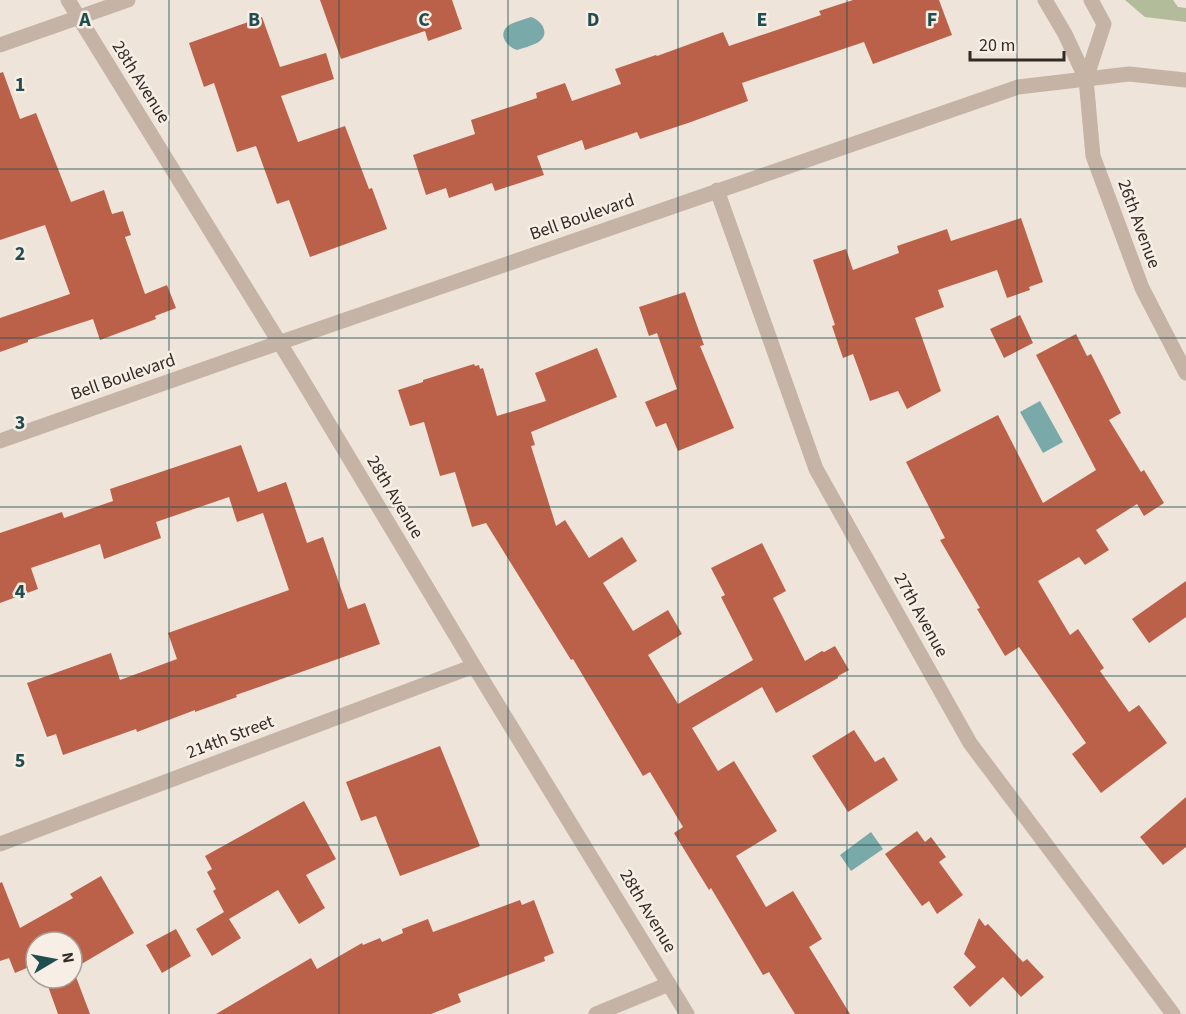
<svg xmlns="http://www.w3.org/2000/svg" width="1186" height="1014" font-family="'Source Sans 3',sans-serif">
<rect width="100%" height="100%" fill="#efe4d9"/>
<path fill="#b2bc9a" d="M1125,0H1173L1178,7L1186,8V22L1145,17Z"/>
<path fill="#7aa9a9" d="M531,17C543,21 551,35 537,43C531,46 523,48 517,50C504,45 497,32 511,24C517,21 525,19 531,17Z
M1040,401L1063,442L1043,453L1020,412Z
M871,832L883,849L851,871L840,855Z"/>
<path fill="#bb614a" d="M320,0H452L462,29L428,41L425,31L341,59Z
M853,0H939L952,35L873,64L864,42L742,83L748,101L691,122L640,139L637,132L585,150L582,140L537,156L544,175L495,191L492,183L449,198L446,188L426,195L413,155L475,134L471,120L537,98L536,93L565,83L572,101L621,84L615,69L656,55L657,56L723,32L729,46L821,15L819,11Z
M262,17L280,67L326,53L334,79L281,96L298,142L345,126L369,189L372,188L387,229L310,257L289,200L277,204L256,146L237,152L214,83L204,87L189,43Z
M3,72L20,119L36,113L71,202L104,190L112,214L123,211L131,235L125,237L145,294L167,285L176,308L155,316L156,319L100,340L93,319L28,340V342L0,352V318L70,294L45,225L0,240V73Z
M1021,218L1043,282L1029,287L1030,290L1007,298L997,270L938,290L944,307L915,318L941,391L907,409L898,391L870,401L853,354L843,358L832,326L835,325L813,260L846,249L853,270L899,253L897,246L947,229L951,241Z
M685,292L704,345L700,346L734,428L678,451L666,423L656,427L645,402L677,389L657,333L649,336L639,307Z
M1020,315L1033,343L1004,358L990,329Z
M1076,334L1087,356L1091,354L1121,413L1109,420L1141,472L1144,470L1164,503L1144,516L1137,504L1096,530L1109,550L1085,565L1079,557L1038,581L1070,635L1078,629L1104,668L1100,671L1129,712L1139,705L1167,743L1101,793L1072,754L1086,743L1019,647L1005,656L977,609L980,608L940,540L945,538L906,462L998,415L1043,503L1096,470L1036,355Z
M597,348L617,397L531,432L535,445L531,446L556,526L565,520L589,558L622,537L637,561L603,583L633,631L668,610L682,634L648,655L678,704L753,660L721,597L725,595L711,568L762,543L786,591L773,598L805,661L822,651L824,652L835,646L849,670L838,676V678L776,713L762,687L692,728L718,771L734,761L777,831L736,856L766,907L793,891L822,939L809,947L850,1014H795L769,972L763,975L711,888L709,890L674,833L683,827L650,772L643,776L573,659L571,660L486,523L472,527L455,472L440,476L424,422L410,426L398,390L423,382V380L474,364L475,366L479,365L480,369L483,368L497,416L546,401L535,373Z
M241,445L258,492L286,482L307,543L323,537L348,609L365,603L380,644L236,695L237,697L195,712V710L137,732L136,729L63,755L56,734L47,737L27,683L111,653L120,680L177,659L168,633L289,590L263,513L237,522L229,497L156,522L161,538L131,549L104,559L100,544L31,568L38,589L0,603V533L62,512L64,518L113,501L110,489Z
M1186,581V617L1149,643L1132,619Z
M854,730L875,762L884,757L898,780L848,812L812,756Z
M440,746L480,846L400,876L376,816L361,821L346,782Z
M1186,797V847L1163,865L1140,837Z
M304,801L336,859L306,875L325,908L299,924L278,890L229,919L241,938L212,956L196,929L224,912L213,891L216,889L207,872L212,869L205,856Z
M917,831L925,842L931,837L946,857L939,862L963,895L937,914L929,901L922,906L885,854Z
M101,876L134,933L73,969L90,1014H58L45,978H72V942H36V964L15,973L9,958L0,961V883L2,882L20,928L73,898L70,894Z
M520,900L522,905L534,900L554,953L544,957L545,961L458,994L461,1002L431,1014H216L311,958L317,969L362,943L363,945L380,938L382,942L403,933L402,929L428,919L433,932Z
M979,918L985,926L988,924L1023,962L1027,959L1044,977L1021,997L1003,977L970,1007L953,987L976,967L964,954Z
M176,929L191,956L162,973L146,945Z"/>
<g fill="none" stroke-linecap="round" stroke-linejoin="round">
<path stroke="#c5b3a6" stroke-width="15" d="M68,0L297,371L474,666L687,1014
M1045,0L1065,34L1086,79L1093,156L1142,288L1186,373
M0,45L128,0
M1086,79L1104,24L1091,0
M717,190L816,469L970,743L1173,1014
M0,441L244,355L1018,87L1129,74L1186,80
M0,844L474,666
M596,1014L669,984"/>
</g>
<path fill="none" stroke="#204e50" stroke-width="1.5" stroke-opacity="0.55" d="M169,0V1014M339,0V1014M508,0V1014M678,0V1014M847,0V1014M1017,0V1014M0,169H1186M0,338H1186M0,507H1186M0,676H1186M0,845H1186"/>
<g text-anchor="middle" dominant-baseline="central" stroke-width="5" stroke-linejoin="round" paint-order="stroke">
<g font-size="18" fill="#322a26" stroke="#f7eee5">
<text transform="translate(141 82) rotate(58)">28th Avenue</text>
<text transform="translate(582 217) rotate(-19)">Bell Boulevard</text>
<text transform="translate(1139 224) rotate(70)">26th Avenue</text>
<text transform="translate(123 377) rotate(-19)">Bell Boulevard</text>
<text transform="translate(395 497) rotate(59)">28th Avenue</text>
<text transform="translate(921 615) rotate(61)">27th Avenue</text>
<text transform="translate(230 737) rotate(-21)">214th Street</text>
<text transform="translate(648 911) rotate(59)">28th Avenue</text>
</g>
</g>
<g font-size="20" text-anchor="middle" font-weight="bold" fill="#204e50" stroke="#f7eee5" stroke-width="5" stroke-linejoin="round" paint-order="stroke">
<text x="85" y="26">A</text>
<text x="254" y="26">B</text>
<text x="424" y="26">C</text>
<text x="593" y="26">D</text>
<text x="762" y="26">E</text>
<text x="932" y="26">F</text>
<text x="20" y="91">1</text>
<text x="20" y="260">2</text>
<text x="20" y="429">3</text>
<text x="20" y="598">4</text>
<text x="20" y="767">5</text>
</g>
<g transform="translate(54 960) rotate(80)"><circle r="28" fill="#f7eee5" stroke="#a8a099" stroke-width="1.5"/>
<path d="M0-4.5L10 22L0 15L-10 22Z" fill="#204e50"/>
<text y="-9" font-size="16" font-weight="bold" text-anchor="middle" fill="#322a26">N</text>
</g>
<path d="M970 51v9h94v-9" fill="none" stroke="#322a26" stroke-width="3"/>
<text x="979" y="51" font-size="18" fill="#322a26" stroke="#f7eee5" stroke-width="4.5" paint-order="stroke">20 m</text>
</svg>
